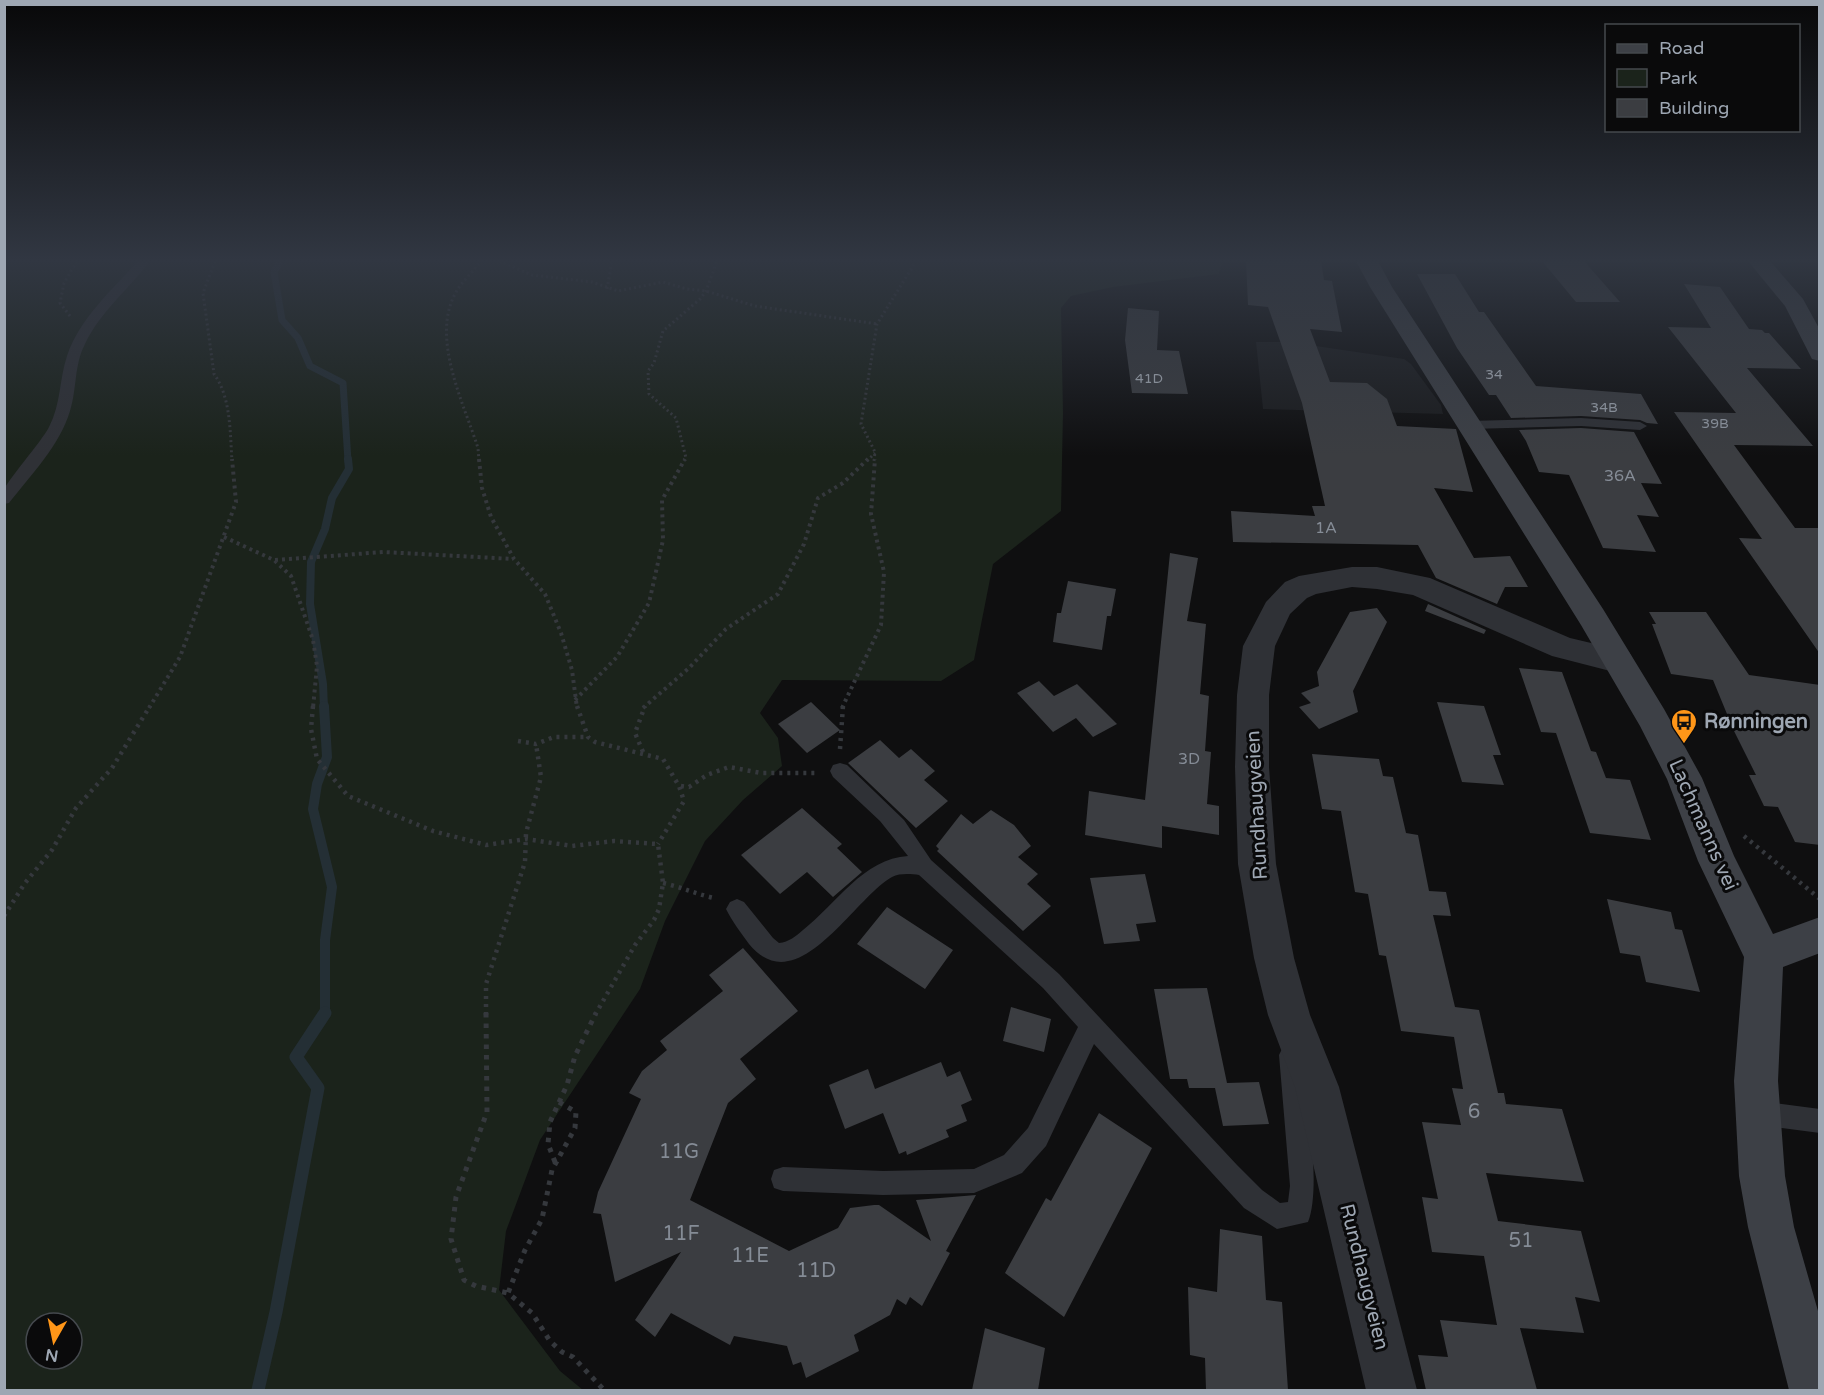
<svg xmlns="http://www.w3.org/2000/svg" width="1824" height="1395" font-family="'Varela Round',sans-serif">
<rect width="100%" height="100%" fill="#0f0f10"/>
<path fill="#1a1b1d" d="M1256,342H1289L1404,359L1411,364L1441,405L1443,414L1263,409Z"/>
<path fill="#1b231b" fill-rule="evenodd" d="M5,261H1223L1219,274L1113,287L1071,296L1061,308L1063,413L1061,511L993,564L974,660L941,681L782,680L760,713L778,738L782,766L743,800L705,841L665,921L640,989L540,1140L506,1231L499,1290L560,1371L583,1390H5ZM36,1323H72V1359H36Z"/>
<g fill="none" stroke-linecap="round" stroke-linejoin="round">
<path stroke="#242f35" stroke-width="7" d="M280,261L274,272L282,320L298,338L310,366L343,383L348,461"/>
<path stroke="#242f35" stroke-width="8" d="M324,708L323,684L310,604L311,562L325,529L332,498L349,469L348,459"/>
<path stroke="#242f35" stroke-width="10" d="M324,706L327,757L317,784L313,809L332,887L325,940V1015"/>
<path stroke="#242f35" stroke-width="13" d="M258,1390L276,1312L318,1088L296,1057L325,1013"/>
</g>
<path fill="#3b3d41" d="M1246,261H1321L1324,280L1332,281L1342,332L1310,329L1330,382L1367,383L1387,399L1397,426L1456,429L1473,492L1434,488L1474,558L1510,556L1528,587H1505L1497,604L1436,578L1418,545L1233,542L1231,511L1315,516L1312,506H1325L1302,403L1268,307L1248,305Z
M1542,261H1584L1620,302H1576Z
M1417,274H1455L1479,312H1484L1536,386L1641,394L1658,424L1647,423L1640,420L1581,416L1511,418L1496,395H1489L1457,348Z
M1684,284L1720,287L1749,329L1762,330L1765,333H1769L1801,369L1747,368L1813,446L1734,445L1795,528H1820V654L1739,538L1762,539L1674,412L1736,413L1668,327L1711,328Z
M1128,308L1159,311L1157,350L1179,351L1188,394L1132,393L1125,340Z
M1581,428L1634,432L1662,484L1641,483L1659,517L1637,515L1656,552L1603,548L1569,475L1539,472L1526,441L1519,430Z
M1170,553L1198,558L1187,621L1206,624L1200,694L1209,696L1205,751L1211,752L1207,804L1219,806V835L1162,826V848L1085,835L1089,791L1145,800Z
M1068,581L1116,589L1111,616H1107L1102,650L1053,642L1057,613H1061Z
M1428,604L1486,630L1484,634L1425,611Z
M1377,608L1387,622L1353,691L1358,712L1319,729L1299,707L1311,703L1301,693L1319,686L1317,672L1350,612Z
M1649,612H1706L1749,675L1820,685V845L1795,842L1778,807L1764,806L1749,775H1756L1734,731L1713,680L1671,674L1652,624H1656Z
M1519,668L1562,672L1591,751L1596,752L1606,778L1630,780L1651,840L1590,833L1556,733L1541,732Z
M1039,681L1054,696L1077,684L1117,724L1093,737L1076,718L1053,732L1017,693Z
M811,702L840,730L807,753L778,724Z
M1437,702L1484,706L1501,755H1493L1504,785L1462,782Z
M880,740L899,758L911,749L935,771L924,780L948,801L916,828L848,763Z
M1312,754L1379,759L1383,776L1393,777L1406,833L1418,835L1429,891L1446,892L1451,916L1433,915L1455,1007L1479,1010L1498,1093H1504L1506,1104L1562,1109L1584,1182L1486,1173L1498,1221L1581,1231L1600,1302L1575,1297L1584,1333L1520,1328L1537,1390H1426L1418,1355L1448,1357L1440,1320L1497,1325L1484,1256L1432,1252L1422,1197L1438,1199L1422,1122L1461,1125L1452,1088L1463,1089L1454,1037L1401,1031L1386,956L1379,955L1368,894L1355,892L1341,811L1322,809Z
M802,808L842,844L837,848L862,872L833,897L807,872L780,894L741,855Z
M991,810L1014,825L1031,846L1018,857L1038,874L1027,884L1051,906L1023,931L937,851L939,849L936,846L961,814L973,824Z
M1145,874L1156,922L1136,924L1140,941L1104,944L1090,878Z
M1607,899L1671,912L1675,929L1682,930L1700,992L1646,982L1640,956L1620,953Z
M887,907L953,950L925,989L857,944Z
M743,948L798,1011L740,1059L756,1079L728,1103L690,1200L789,1251L838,1228L850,1208L874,1205H879L931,1241L916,1200L976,1195L946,1251L950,1253L922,1306L910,1297L906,1305L897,1299L890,1315L854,1335L859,1351L806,1378L801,1362L793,1365L787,1346L734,1336L730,1345L671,1313L655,1337L635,1320L681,1252L615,1282L601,1214L593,1213L598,1192L641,1099L629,1093L642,1071L667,1050L660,1041L723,991L709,975Z
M1207,988L1227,1083L1259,1082L1269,1124L1223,1126L1215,1088H1189L1187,1079H1170L1154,989Z
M1011,1007L1051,1019L1044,1052L1003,1041Z
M941,1062L947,1077L960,1071L972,1100L961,1105L967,1121L946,1130L949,1137L907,1155L906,1151L899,1154L883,1113L845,1129L829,1085L868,1069L875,1089Z
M1099,1113L1152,1148L1064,1317L1005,1273L1046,1198L1051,1201Z
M1220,1229L1262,1236L1266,1300L1282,1302L1288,1390H1206L1205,1358L1190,1355L1188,1287L1217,1292Z
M985,1328L1045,1348L1038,1390H972Z"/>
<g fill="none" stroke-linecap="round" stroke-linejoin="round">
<path stroke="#35383d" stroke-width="3" stroke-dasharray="2 3" stroke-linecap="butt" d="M215,261L203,293L214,374C231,397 230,433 232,461
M499,261L532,275L592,282L618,291L663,282L687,289L706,291L755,306L877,324
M607,289L612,261
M70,316L60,303L64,283L77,261
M479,461L478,448C464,404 431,339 455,294C461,282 473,272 481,261
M684,461L686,458L676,418L649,394L648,371L654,363L663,331L700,299L706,291L717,261
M867,461L875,453
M874,461L875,452L861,424L877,324L916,261"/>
<path stroke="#35383d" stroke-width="4" stroke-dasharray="3 4" stroke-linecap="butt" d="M479,459L482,488L491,517L514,559L545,594L561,633L572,670L577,708
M224,537L274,560L291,576L313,640L317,666L313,708
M275,560L384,552L513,559
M575,700L617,657L649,603L663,540L662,500L685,459
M149,708L180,657L236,502L232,459
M643,708L689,668L726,629L778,594L804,544L818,498L843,483L868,459
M842,708L881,625L884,572L871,514L875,459"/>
<path stroke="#35383d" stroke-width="4.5" stroke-dasharray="3 5" stroke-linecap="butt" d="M313,706L311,729L317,759L348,796L433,831L486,845L526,839L572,846L614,841L657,844
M577,706L588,737L595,742L663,759L679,786L684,801L658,844
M518,741L536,744L554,737H588
M840,749L843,706
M643,752L635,733L645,706
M681,786L689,787L707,775L729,767L761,773H818
M1744,836L1820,899
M663,883C681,887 696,894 714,898
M4,916L25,883L52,850L76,808L112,768L150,706
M486,1015V984L525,862L526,833L541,777L536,744
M595,1015L635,945L654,920L659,909L663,883L658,844"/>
<path stroke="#35383d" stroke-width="5" stroke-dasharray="4.5 6" stroke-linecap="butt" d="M486,1013L487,1112L456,1197L451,1239L464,1280L476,1286L508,1293
M559,1102L576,1112L575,1128L552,1170L542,1219L525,1250L508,1293L532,1313L550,1341L562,1352L573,1357L604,1390
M555,1162L548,1144L550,1122L567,1085L575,1056L596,1013"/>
<path fill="#2f3136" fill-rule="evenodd" d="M138,261H150C129,289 100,312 85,344C74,365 77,389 70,411C60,445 31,475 9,503L4,504C4,500 4,494 4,490C6,482 42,441 49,427C61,404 59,380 67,356C79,319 113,289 138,261Z
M1581,418L1640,422L1647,426L1640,430L1581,426L1470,429L1463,425L1470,421Z
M840,763L847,765L904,820L931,860L1059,974L1237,1165L1262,1190L1280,1203L1288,1202L1290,1186L1279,1055L1283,1047L1291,1043L1299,1047L1303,1055C1306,1096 1322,1187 1308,1222L1277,1229L1244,1208L1094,1044L1046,1146L1022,1173L974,1193L883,1195L783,1191L774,1188L771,1179L774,1170L783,1167L883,1171L974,1169L1004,1155L1028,1128L1078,1027L1043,988L919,875C911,874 900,873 892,877C853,899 797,1003 749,944C741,933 732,921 726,909L730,902L737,899L744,902L773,938L779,943C789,942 796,936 803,930C835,905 864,858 908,856L880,821L833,777L830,771L833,765Z
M1758,1101L1820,1109V1133L1758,1125L1750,1121L1746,1113L1750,1105Z"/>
<path fill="#2f3136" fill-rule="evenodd" d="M1352,567H1377L1430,578L1570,638L1629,652L1634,661L1629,670L1618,673L1552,656L1413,595L1377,589L1352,587L1316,594L1307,598L1290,614L1275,646L1269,695V767L1276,864L1294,958L1310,1015L1339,1087L1417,1390H1366L1295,1087L1268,1015L1254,958L1238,864L1235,767L1237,695L1243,646L1266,602L1285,582L1299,576Z"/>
<path fill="#3d4046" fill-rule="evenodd" d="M1356,261H1378L1392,287L1603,609L1664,709L1702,778L1734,856L1773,934L1820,917V953L1783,967L1778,1081L1785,1176L1794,1227L1820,1318V1390H1789L1748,1227L1739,1176L1734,1081L1744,957L1698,861L1667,779L1640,726L1581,625L1370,287Z
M1748,261H1770L1803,299L1820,330V361L1812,359L1785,306Z"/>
</g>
<linearGradient id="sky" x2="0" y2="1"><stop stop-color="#080809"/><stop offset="0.57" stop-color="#313742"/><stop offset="1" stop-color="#313742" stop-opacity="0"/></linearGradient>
<rect width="1824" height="456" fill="url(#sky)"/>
<defs>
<symbol id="bus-pin" viewBox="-11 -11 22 30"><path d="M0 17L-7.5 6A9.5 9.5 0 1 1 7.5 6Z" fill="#ff9618" stroke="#0a0a0b"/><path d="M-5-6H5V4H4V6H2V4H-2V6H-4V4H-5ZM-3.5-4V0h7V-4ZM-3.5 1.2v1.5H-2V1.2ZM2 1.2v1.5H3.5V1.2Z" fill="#111"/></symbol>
</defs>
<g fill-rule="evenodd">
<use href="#bus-pin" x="1669" y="707" width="30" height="40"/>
</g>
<g text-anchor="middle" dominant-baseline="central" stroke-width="6" stroke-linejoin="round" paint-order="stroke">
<g font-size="14" fill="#858c96">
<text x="1494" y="374">34</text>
<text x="1149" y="378">41D</text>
<text x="1604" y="407">34B</text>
<text x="1715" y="423">39B</text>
</g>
<g font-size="16" fill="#858c96">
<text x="1620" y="476">36A</text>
<text x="1326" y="528">1A</text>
<text x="1189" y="759">3D</text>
</g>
<g font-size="20" font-weight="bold" fill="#9ea7b3" stroke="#0a0a0b" text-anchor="start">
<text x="1704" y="722">Rønningen</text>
</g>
<g font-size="20" fill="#9ea7b3" stroke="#0a0a0b">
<text transform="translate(1257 805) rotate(-93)">Rundhaugveien</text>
<text transform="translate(1703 825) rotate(66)">Lachmanns vei</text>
<text transform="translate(1364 1277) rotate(76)">Rundhaugveien</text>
</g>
<g font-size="20" fill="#858c96">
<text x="1474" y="1112">6</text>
<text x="679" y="1152">11G</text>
<text x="681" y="1234">11F</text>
<text x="1521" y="1241">51</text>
<text x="750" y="1256">11E</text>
<text x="816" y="1271">11D</text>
</g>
</g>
<rect width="1824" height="1395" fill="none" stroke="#9ea7b3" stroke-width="12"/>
<rect x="1605" y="24" width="195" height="108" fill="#0a0a0b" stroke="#45494e" stroke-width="1.5"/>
<rect x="1617" y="44" width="30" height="9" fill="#3d4046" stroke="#45494e" stroke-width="1.5"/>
<text x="1659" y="54" font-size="18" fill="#9ea7b3">Road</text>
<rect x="1617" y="69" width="30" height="18" fill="#1b231b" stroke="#45494e" stroke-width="1.5"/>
<text x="1659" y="84" font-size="18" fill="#9ea7b3">Park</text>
<rect x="1617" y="99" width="30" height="18" fill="#3b3d41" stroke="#45494e" stroke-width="1.5"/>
<text x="1659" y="114" font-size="18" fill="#9ea7b3">Building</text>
<g transform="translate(54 1341) rotate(189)"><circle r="28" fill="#0a0a0b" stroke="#45494e" stroke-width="1.5"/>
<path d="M0-4.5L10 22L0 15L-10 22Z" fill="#ff9618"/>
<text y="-9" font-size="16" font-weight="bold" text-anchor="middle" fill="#9ea7b3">N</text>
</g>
</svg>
